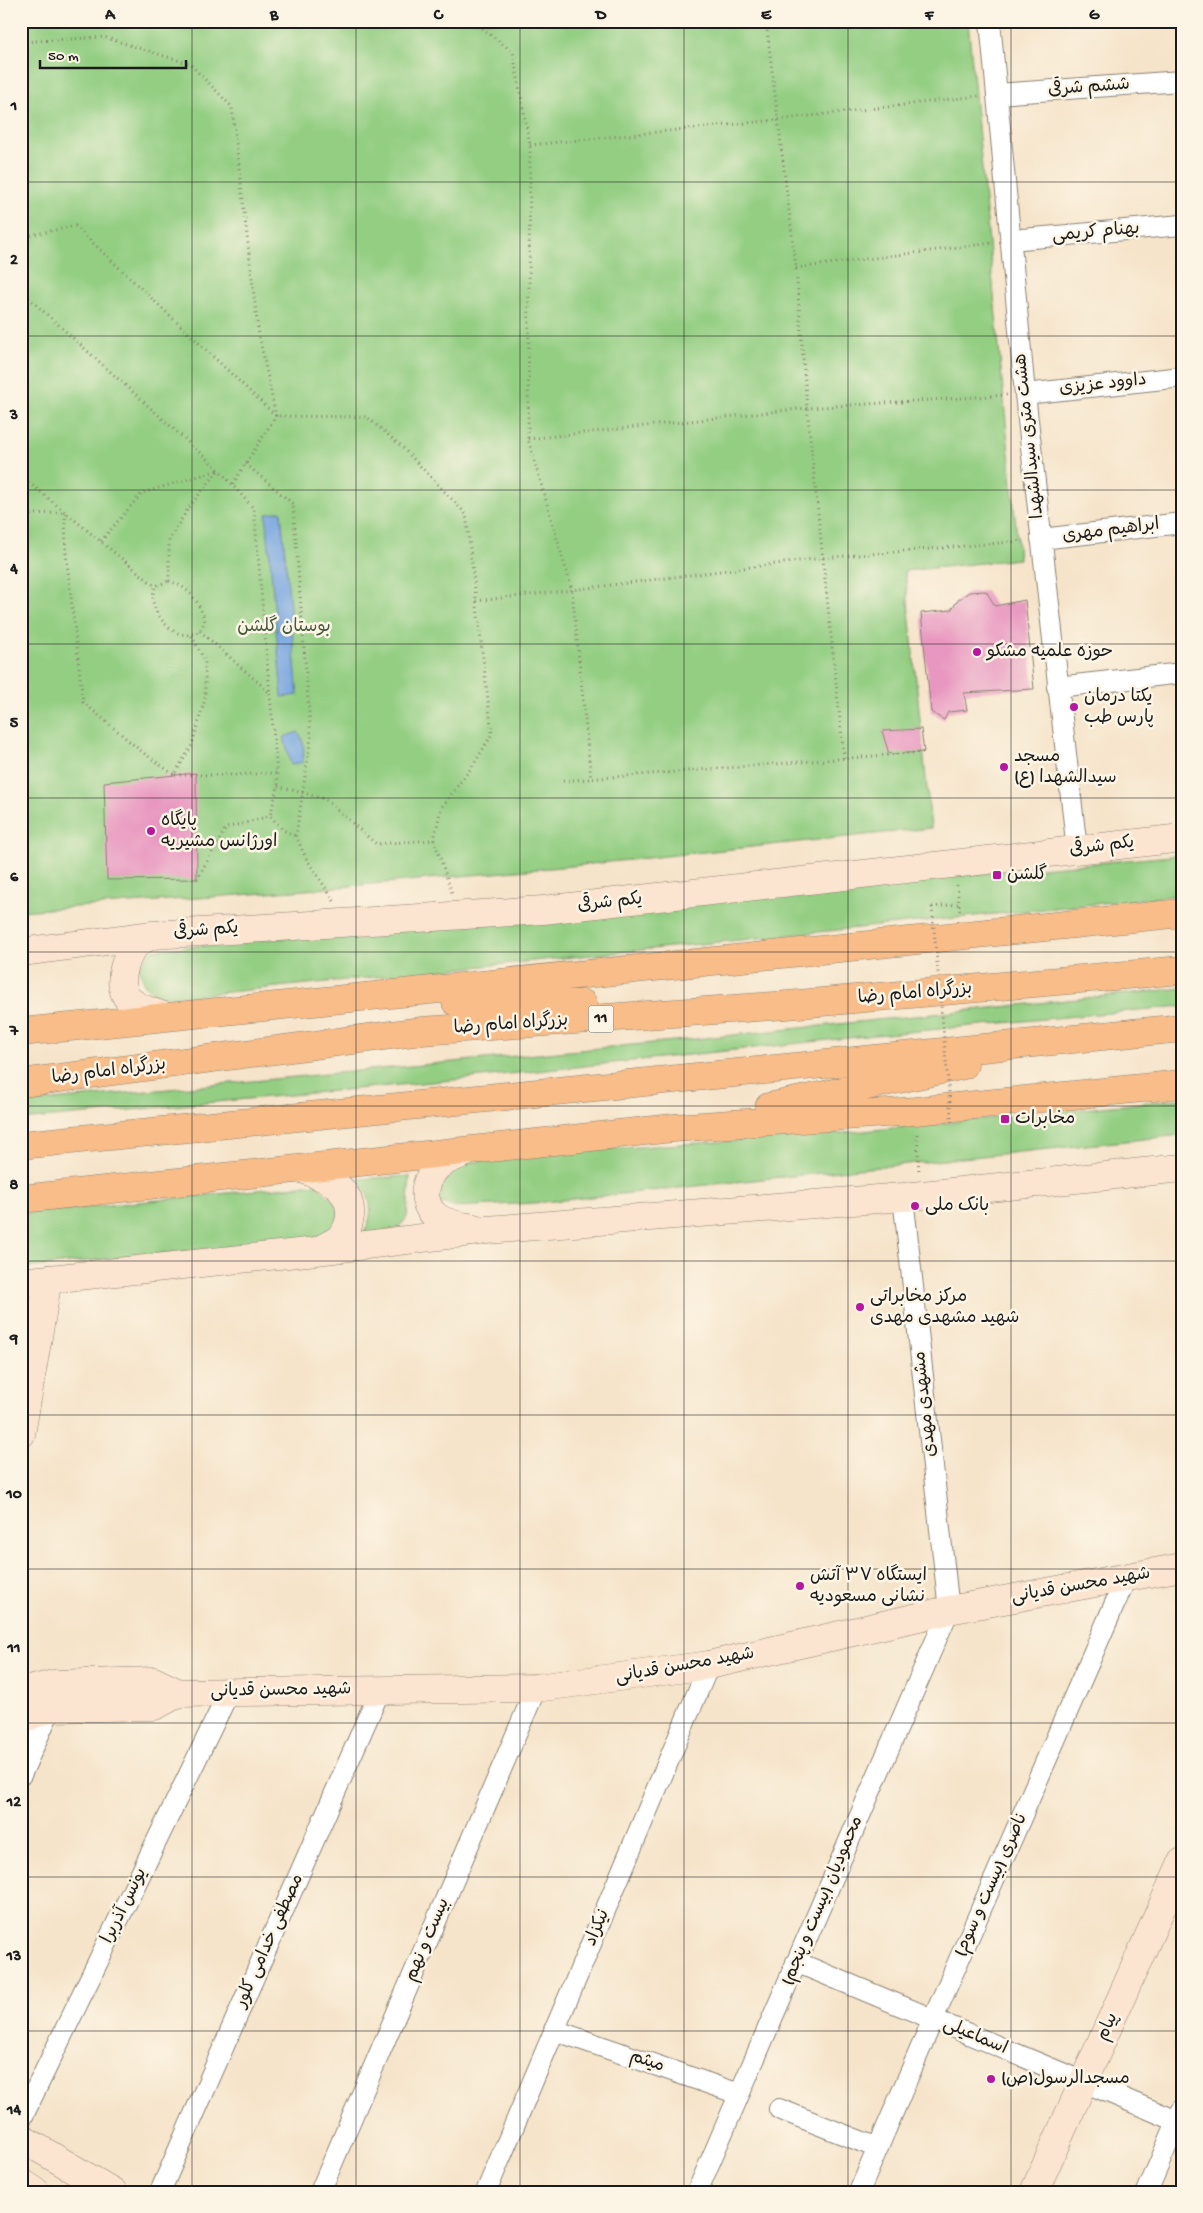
<svg xmlns="http://www.w3.org/2000/svg" width="1203" height="2213" font-family="'Gochi Hand','Playpen Sans Arabic',sans-serif">
<rect width="100%" height="100%" fill="#fcf5e5"/>
<filter id="ink" filterUnits="userSpaceOnUse"><feTurbulence type="fractalNoise" baseFrequency=".02" numOctaves="2"/><feDisplacementMap in="SourceGraphic" scale="10" xChannelSelector="R" yChannelSelector="G"/><feConvolveMatrix kernelMatrix="1 2 1 2 8 2 1 2 1" color-interpolation-filters="sRGB"/></filter>
<filter id="wash" filterUnits="userSpaceOnUse"><feTurbulence type="fractalNoise" baseFrequency=".0096" numOctaves="4" result="noise"/><feDisplacementMap in="SourceGraphic" scale="20" xChannelSelector="R" yChannelSelector="G"/><feGaussianBlur stdDeviation="1.12" result="paint"/><feColorMatrix in="noise" values="0 0 0 0 0 0 0 0 0 0 0 0 0 0 0 0 0 1.4 0 .05"/><feComposite in="paint" operator="in"/></filter>
<g filter="url(#wash)">
<rect width="100%" height="100%" fill="#f6e4ca"/>
<path fill="#93ce82" stroke="#58754f" d="M21,21H968L1019,559L905,571L931,828L572,866L294,891L21,911Z
M1182,855V895L189,996L160,997L145,986L139,966L153,950Z
M1182,988V1006L876,1035L453,1080L21,1120V1103L695,1039Z
M1182,1099V1135L535,1203L454,1207L438,1202V1178L450,1165L532,1154L834,1134Z
M410,1176L407,1217C397,1234 381,1232 363,1233C376,1213 371,1196 357,1179Z
M316,1184L341,1208L331,1236L21,1268V1214Z"/>
<path fill="#77a5e0" stroke="#4a607e" d="M281,511L298,695L282,697L266,514Z
M298,732C305,741 304,751 303,762L291,765L284,737Z"/>
<g id="blocks">
<path fill="#e897c0" d="M986,591L995,606L1025,600L1034,689L964,693L967,710L948,712L944,720L931,712L921,613L951,610L958,600L969,592Z
M921,729L924,752L889,754L882,731Z
M196,773L197,879L107,880L104,782Z"/>
</g>
</g>
<g filter="url(#ink)">
<use href="#blocks" fill-opacity="0" stroke="#898073" stroke-width="1"/>
<g fill="none" stroke-linecap="round" stroke-linejoin="round">
<defs>
<path id="street" d="M990,21L1025,394L1077,850
M997,94L1182,81
M1010,240L1182,225
M1025,394L1182,377
M1041,539L1182,523
M1057,687L1182,673
M21,1775L51,1708
M796,1962L1182,2123
M554,2030L739,2094
M779,2109L878,2148
M21,2120L229,1692
M160,2192L380,1690
M320,2192L536,1688
M486,2192L709,1665
M697,2192L949,1610L903,1197
M859,2192L933,2019L1126,1578
M1147,2192L1182,2110"/>
<path id="secondary" d="M21,952L153,935
M164,1016C153,1012 133,1007 126,996C117,980 126,953 139,942C143,939 148,937 153,935L543,910L1182,838
M469,1151C461,1155 452,1157 444,1162C425,1173 417,1202 437,1217C446,1224 462,1226 474,1228
M302,1169C325,1177 352,1187 350,1216C349,1224 347,1231 341,1237C335,1243 324,1247 317,1251
M21,1282L317,1251L487,1230L903,1197L1182,1168
M21,1434L48,1279
M21,1692L53,1684L154,1681L179,1693L536,1688L709,1665L949,1610L1182,1567
M21,1719L51,1708L155,1706L179,1693
M21,2138L113,2192
M21,2182L36,2192
M1034,2192L1182,1862"/>
<path id="highway" d="M456,1002L583,1004
M21,1032L1182,913
M21,1083L422,1031L787,1005L1182,970
M769,1107L964,1065
M21,1145L1182,1028
M21,1199L673,1128L915,1111L1182,1084"/>
</defs>
<use href="#street" stroke="#898073" stroke-width="22"/>
<use href="#secondary" stroke="#898073" stroke-width="29"/>
<use href="#highway" stroke="#898073" stroke-width="29"/>
<path stroke="#898073" stroke-width="3" stroke-dasharray="1 4" stroke-linecap="butt" d="M476,21L477,24L513,52L530,145L528,439L572,590L591,779
M766,21L796,268L807,408L844,758
M21,42L104,37L190,64L232,107L258,330L276,416L232,485
M530,145L776,120L979,96
M21,237L75,226L276,416L367,417L400,445L466,514L492,734L474,764L441,808L434,840L452,893
M796,268L992,243
M21,291L219,470L254,509L278,786L270,816
M528,439L807,408L1007,395
M246,464L293,504L311,737L296,836L306,858L334,901
M21,476L155,586
M21,515L65,512L66,553L83,702L141,751L174,775L192,745L205,699V661L191,635
M101,541L142,493L219,470L189,507L169,540V581
M169,581C189,587 199,601 205,621L200,631C194,634 189,636 181,634C168,631 152,611 153,598C153,594 154,590 155,586Z
M476,601L572,590L822,558L1023,541
M200,631L269,692
M175,775H230L277,773
M563,781L924,752
M278,786L325,799L376,844L434,840
M197,879L226,828L270,816L283,830L296,836
M957,885L960,914
M932,907L959,904
M917,1134L919,1173"/>
<use href="#street" stroke="#fff" stroke-width="20"/>
<use href="#secondary" stroke="#fce5d0" stroke-width="28"/>
<use href="#highway" stroke="#f8bd89" stroke-width="28"/>
<path stroke="#898073" stroke-width="3" stroke-dasharray="1 4" stroke-linecap="butt" d="M932,907L952,1126"/>
</g>
</g>
<path fill="none" stroke="#1c1c1c" stroke-width="1" stroke-opacity="0.55" d="M192,21V2192M356,21V2192M520,21V2192M684,21V2192M848,21V2192M1011,21V2192M21,182H1182M21,336H1182M21,490H1182M21,644H1182M21,798H1182M21,952H1182M21,1106H1182M21,1261H1182M21,1415H1182M21,1569H1182M21,1723H1182M21,1877H1182M21,2031H1182"/>
<g fill="#b5179e" stroke="#fcf5e5" stroke-width="2">
<circle cx="977" cy="652" r="5"/>
<circle cx="1074" cy="707" r="5"/>
<circle cx="1004" cy="767" r="5"/>
<circle cx="151" cy="831" r="5"/>
<rect x="992" y="870" width="10" height="10" rx="2.5"/>
<rect x="1000" y="1114" width="10" height="10" rx="2.5"/>
<circle cx="915" cy="1206" r="5"/>
<circle cx="860" cy="1307" r="5"/>
<circle cx="800" cy="1586" r="5"/>
<circle cx="991" cy="2079" r="5"/>
</g>
<g text-anchor="middle" dominant-baseline="central" stroke-width="5" stroke-linejoin="round" paint-order="stroke">
<rect fill="#fcf5e5" stroke="#5f5d58" stroke-width="1" x="588.5" y="1005.5" width="25" height="27" rx="4"/>
<g font-size="16" font-weight="bold" fill="#1c1c1c">
<text x="601" y="1019">11</text>
</g>
<g font-size="18" fill="#1c1c1c" stroke="#fcf5e5">
<text transform="translate(1089 88) rotate(-4)">ششم شرقی</text>
<text transform="translate(1096 233) rotate(-5)">بهنام کریمی</text>
<text transform="translate(1103 385) rotate(-6)">داوود عزیزی</text>
<text transform="translate(1030 436) rotate(-96)">هشت متری سیدالشهدا</text>
<text transform="translate(1111 531) rotate(-7)">ابراهیم مهری</text>
<text transform="translate(1102 847) rotate(-7)">یکم شرقی</text>
<text transform="translate(610 903) rotate(-6)">یکم شرقی</text>
<text transform="translate(206 931) rotate(-4)">یکم شرقی</text>
<text transform="translate(915 994) rotate(-5)">بزرگراه امام رضا</text>
<text transform="translate(511 1025) rotate(-4)">بزرگراه امام رضا</text>
<text transform="translate(109 1072) rotate(-7)">بزرگراه امام رضا</text>
<text transform="translate(926 1404) rotate(-96)">مشهدی مهدی</text>
<text transform="translate(1081 1586) rotate(-10)">شهید محسن قدیانی</text>
<text transform="translate(685 1666) rotate(-10)">شهید محسن قدیانی</text>
<text transform="translate(281 1691) rotate(-1)">شهید محسن قدیانی</text>
<text transform="translate(992 1885) rotate(-66)">ناصری (بیست و سوم)</text>
<text transform="translate(823 1901) rotate(-67)">محمودیان (بیست و پنجم)</text>
<text transform="translate(125 1906) rotate(-64)">یونس آذربرا</text>
<text transform="translate(598 1928) rotate(-67)">نیکزاد</text>
<text transform="translate(428 1940) rotate(-67)">بیست و نهم</text>
<text transform="translate(270 1941) rotate(-66)">مصطفی خدامی کلور</text>
<text transform="translate(1108 2027) rotate(-66)">پیام</text>
<text transform="translate(975 2037) rotate(23)">اسماعیلی</text>
<text transform="translate(647 2062) rotate(19)">میثم</text>
</g>
<g font-size="18" fill="#465a40" stroke="#fcf5e5">
<text x="284" y="627">بوستان گلشن</text>
</g>
<g font-size="18" fill="#1c1c1c" stroke="#fcf5e5" text-anchor="start">
<text x="987" y="652">حوزه علمیه مشکو</text>
<text x="1084" y="697">یکتا درمان<tspan x="1084" dy="21">پارس طب</tspan></text>
<text x="1014" y="757">مسجد<tspan x="1014" dy="21">سیدالشهدا (ع)</tspan></text>
<text x="161" y="821">پایگاه<tspan x="161" dy="21">اورژانس مشیریه</tspan></text>
<text x="1007" y="875">گلشن</text>
<text x="1015" y="1119">مخابرات</text>
<text x="925" y="1206">بانک ملی</text>
<text x="870" y="1297">مرکز مخابراتی<tspan x="870" dy="21">شهید مشهدی مهدی</tspan></text>
<text x="810" y="1576">ایستگاه ۳۷ آتش<tspan x="810" dy="21">نشانی مسعودیه</tspan></text>
<text x="1001" y="2079">مسجدالرسول(ص)</text>
</g>
</g>
<rect width="1203" height="2213" fill="none" stroke="#fcf5e5" stroke-width="55"/>
<path d="M40 60v8h146v-8" fill="none" stroke="#1c1c1c" stroke-width="2.5"/>
<text x="48" y="60" font-size="15" fill="#1c1c1c" stroke="#fcf5e5" stroke-width="4" paint-order="stroke">50 m</text>
<rect x="28" y="28" width="1148" height="2158" fill="none" stroke="#1c1c1c" stroke-width="2"/>
<g font-size="16" text-anchor="middle" font-weight="bold" fill="#1c1c1c">
<text x="110" y="19">A</text>
<text x="274" y="19">B</text>
<text x="438" y="19">C</text>
<text x="601" y="19">D</text>
<text x="766" y="19">E</text>
<text x="929" y="19">F</text>
<text x="1094" y="19">G</text>
<text x="14" y="110">1</text>
<text x="14" y="264">2</text>
<text x="14" y="419">3</text>
<text x="14" y="573">4</text>
<text x="14" y="727">5</text>
<text x="14" y="881">6</text>
<text x="14" y="1035">7</text>
<text x="14" y="1189">8</text>
<text x="14" y="1343">9</text>
<text x="14" y="1498">10</text>
<text x="14" y="1652">11</text>
<text x="14" y="1806">12</text>
<text x="14" y="1960">13</text>
<text x="14" y="2114">14</text>
</g>
</svg>
